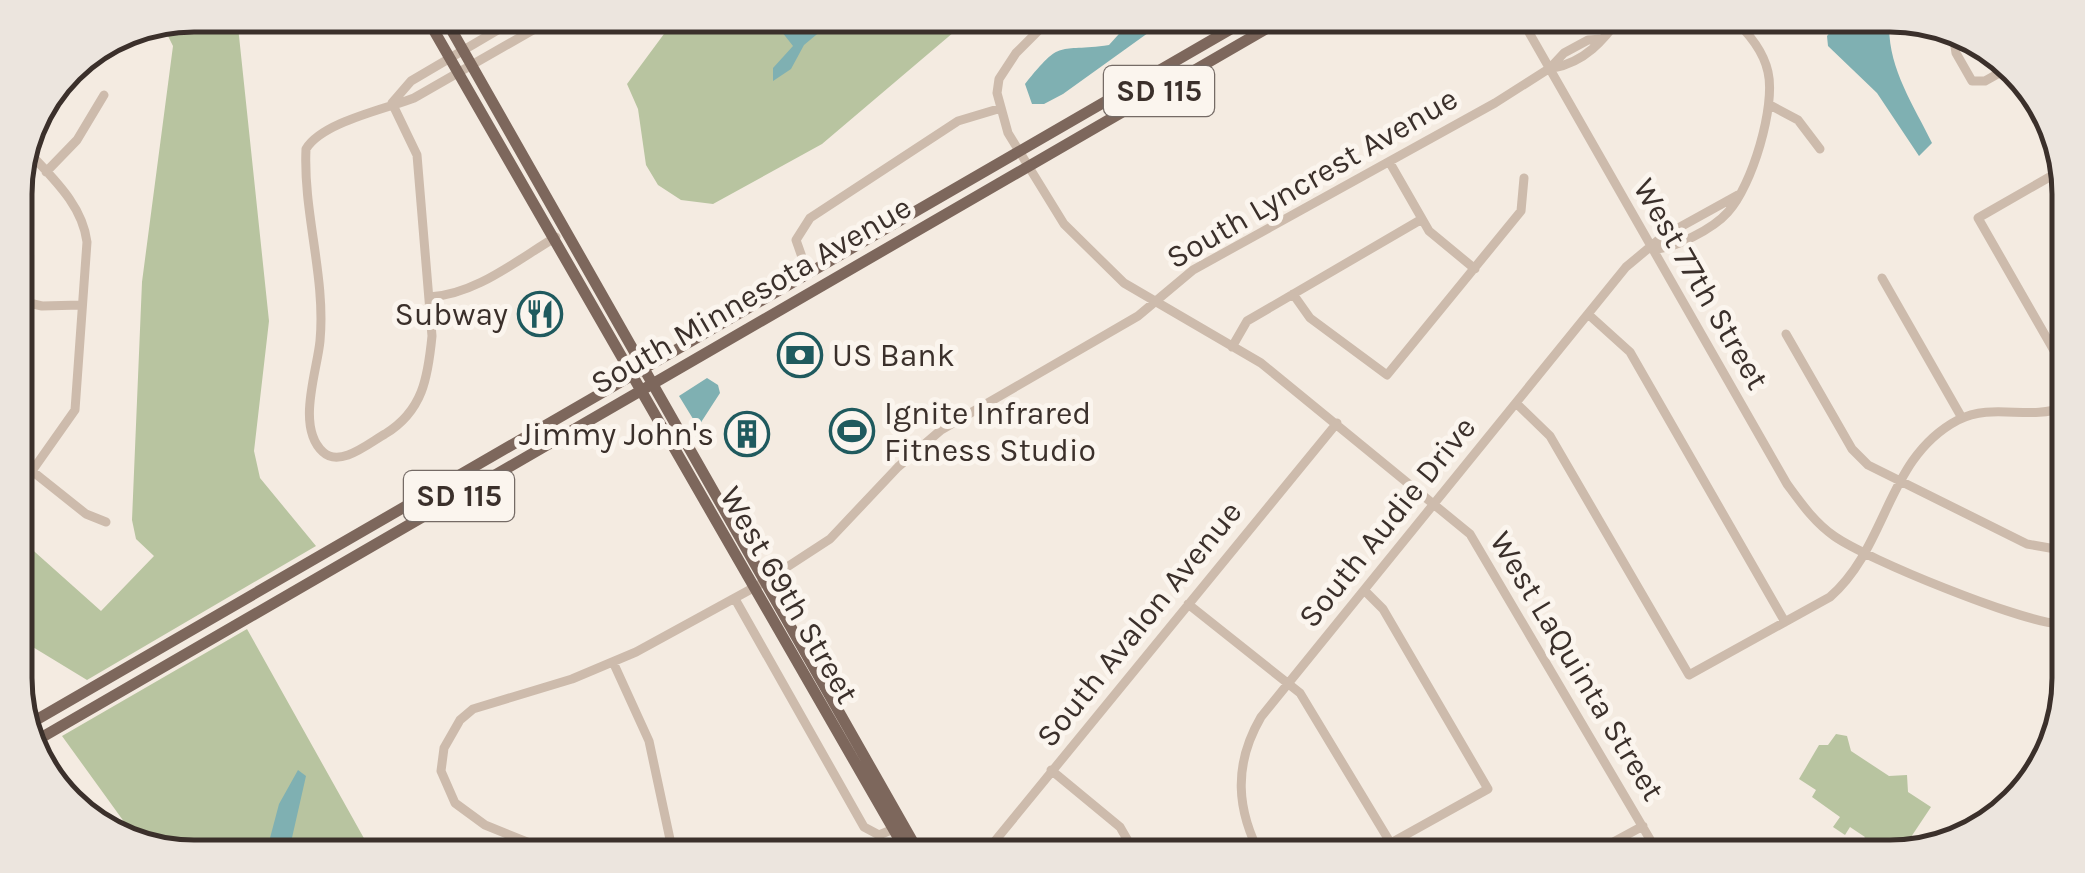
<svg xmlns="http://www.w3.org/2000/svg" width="2085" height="873" font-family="Karla,sans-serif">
<rect width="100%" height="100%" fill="#f4ebe1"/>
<path fill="#b8c4a0" d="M194,15L237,17L269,321L254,451L260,478L316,546L87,680L18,638L17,536L101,611L154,556L136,539L132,520L142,282L173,46L168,36L146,33Z
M678,15H974L822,144L713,204L681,200L658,185L646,165L638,109L627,84Z
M247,629L375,858H194L143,848L62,736Z
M1836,734L1847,736L1851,751L1889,776L1907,775L1908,792L1931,807L1897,858H1884L1861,843L1865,837L1850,827L1845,835L1833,827L1840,817L1812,797L1816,790L1799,779L1819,745H1828Z"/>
<path fill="#7fb0b2" d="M789,15H840L804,45L791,69L773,81V68L793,46L782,32L790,23Z
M1136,15H1173L1063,94L1044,104H1032L1025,84C1063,37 1056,53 1109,45Z
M1845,15H1890C1884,62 1912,102 1932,143L1919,156L1877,93L1828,46L1827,36Z
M707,378L718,385L720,393L698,427L679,396Z
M298,770L306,776L289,851L284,853L270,838L279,804Z"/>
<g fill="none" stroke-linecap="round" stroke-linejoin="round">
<path stroke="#cdbbac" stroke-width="9" d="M1054,15L1016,53L999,79L997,93L1008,133L1064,224L1124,283L1261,363L1470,534L1661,858
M1519,15L1787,484C1801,503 1814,522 1834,536C1868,560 2019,621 2059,624
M1952,27L1956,53L1972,81H1985L2010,67
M1747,33L1761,15
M1553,68C1585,62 1603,41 1622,15
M392,103L417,155L432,336C428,377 423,411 385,434C369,443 340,468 323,452C296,427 317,372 320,341C326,277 303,213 306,149C322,122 386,109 414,98L559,15
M392,103L411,81L523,15
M1770,105L1798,120L1820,149
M25,148C50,176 82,203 87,242L75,410L32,471
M1390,163L1429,231L1475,269
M46,172L77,140L104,95
M1653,249C1674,249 1713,229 1728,212C1752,186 1776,106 1768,72C1763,49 1746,30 1729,15
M808,274L796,240L810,218L958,121L998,109
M1882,278L1962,418
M1293,294L1310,318L1387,375L1521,211L1524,178
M429,297C475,295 517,260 556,237
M16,300L42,306L81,305
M1589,315L1630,352L1785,622
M1786,334L1852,449L1868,465L2027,544L2061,550
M1232,347L1247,321L1422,219
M2064,368L1978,218L2067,167
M1516,403L1550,436L1689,675L1830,597C1889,545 1886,458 1958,420C1993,402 2029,421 2064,407
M17,459L86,514L106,522
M735,599L864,827L879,835L896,828
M1188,604L1300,693L1390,842
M613,662L649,741L674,858
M1051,770L1120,827L1131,846
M567,858L485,825L455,803L441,771L444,748L460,720L473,709L572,679L636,652L764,582L830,539L898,467L941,430L1138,316L1193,270L1495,103L1550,68L1564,53L1588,40L1602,39
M981,858L1337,423
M1262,858C1236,810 1233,765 1261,717L1626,267L1662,237L1738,195
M1364,858L1488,789L1383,609L1365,591
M1584,858L1643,826"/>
<path stroke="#7d675c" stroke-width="11" d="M425,15L910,858
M443,15L922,858
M24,727L1255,15
M32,743L1290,15"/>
</g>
<defs>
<symbol id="restaurant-ring" viewBox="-11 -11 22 22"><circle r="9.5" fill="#fbf5ee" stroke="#1f5a5e" stroke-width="1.5"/><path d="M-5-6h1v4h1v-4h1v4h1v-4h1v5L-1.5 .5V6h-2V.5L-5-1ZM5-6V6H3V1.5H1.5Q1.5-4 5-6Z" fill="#1f5a5e"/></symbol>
<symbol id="bank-ring" viewBox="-11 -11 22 22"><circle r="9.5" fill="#fbf5ee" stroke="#1f5a5e" stroke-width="1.5"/><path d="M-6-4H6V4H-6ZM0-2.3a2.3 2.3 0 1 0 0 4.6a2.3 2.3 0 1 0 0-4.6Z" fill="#1f5a5e"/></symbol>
<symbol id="stadium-ring" viewBox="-11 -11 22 22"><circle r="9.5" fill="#fbf5ee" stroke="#1f5a5e" stroke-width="1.5"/><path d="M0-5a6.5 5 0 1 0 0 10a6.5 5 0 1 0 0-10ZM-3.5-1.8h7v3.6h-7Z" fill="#1f5a5e"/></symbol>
<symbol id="building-ring" viewBox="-11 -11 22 22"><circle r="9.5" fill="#fbf5ee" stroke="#1f5a5e" stroke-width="1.5"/><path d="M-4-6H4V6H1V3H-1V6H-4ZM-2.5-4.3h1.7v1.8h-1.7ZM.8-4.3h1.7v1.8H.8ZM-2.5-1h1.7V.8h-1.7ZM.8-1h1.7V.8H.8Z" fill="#1f5a5e"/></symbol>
</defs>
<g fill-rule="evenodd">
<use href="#restaurant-ring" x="515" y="289" width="50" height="50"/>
<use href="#bank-ring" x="775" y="330" width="50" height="50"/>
<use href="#stadium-ring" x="827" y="406" width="50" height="50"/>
<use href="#building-ring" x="722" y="409" width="50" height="50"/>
</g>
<g text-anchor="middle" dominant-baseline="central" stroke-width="10" stroke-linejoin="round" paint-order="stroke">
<g fill="#fbf5ee" stroke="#756b66" stroke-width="2.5">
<rect x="1104" y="66" width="110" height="50" rx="8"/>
<rect x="404" y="471" width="110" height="50" rx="8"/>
</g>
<g font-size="30" font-weight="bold" fill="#3b302b">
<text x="1159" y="91">SD 115</text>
<text x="459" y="496">SD 115</text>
</g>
<g font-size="32" fill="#3b302b" stroke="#fbf5ee">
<text transform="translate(1312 178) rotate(-30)">South Lyncrest Avenue</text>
<text transform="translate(1701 284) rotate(60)">West 77th Street</text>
<text transform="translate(751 295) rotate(-30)">South Minnesota Avenue</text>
<text transform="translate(1387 522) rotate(-51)">South Audie Drive</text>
<text transform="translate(789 595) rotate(60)">West 69th Street</text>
<text transform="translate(1139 624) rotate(-51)">South Avalon Avenue</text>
<text transform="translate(1577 666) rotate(59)">West LaQuinta Street</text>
</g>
<g font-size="32" fill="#3b302b" stroke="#fbf5ee" text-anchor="end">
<text x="508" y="314">Subway</text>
<text x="832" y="355" text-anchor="start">US Bank</text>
<text x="884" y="413" text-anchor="start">Ignite Infrared<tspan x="884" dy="37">Fitness Studio</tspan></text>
<text x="714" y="434">Jimmy John's</text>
</g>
</g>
<path d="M0 0H2085V873H0ZM194 32H1890A162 162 0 0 1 2052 194V678A162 162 0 0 1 1890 840H194A162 162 0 0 1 32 678V194A162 162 0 0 1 194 32Z" fill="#ece5de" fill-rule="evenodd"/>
<path fill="none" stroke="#3b302b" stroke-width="5" d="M194 32H1890A162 162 0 0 1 2052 194V678A162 162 0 0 1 1890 840H194A162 162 0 0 1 32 678V194A162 162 0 0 1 194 32Z"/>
</svg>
